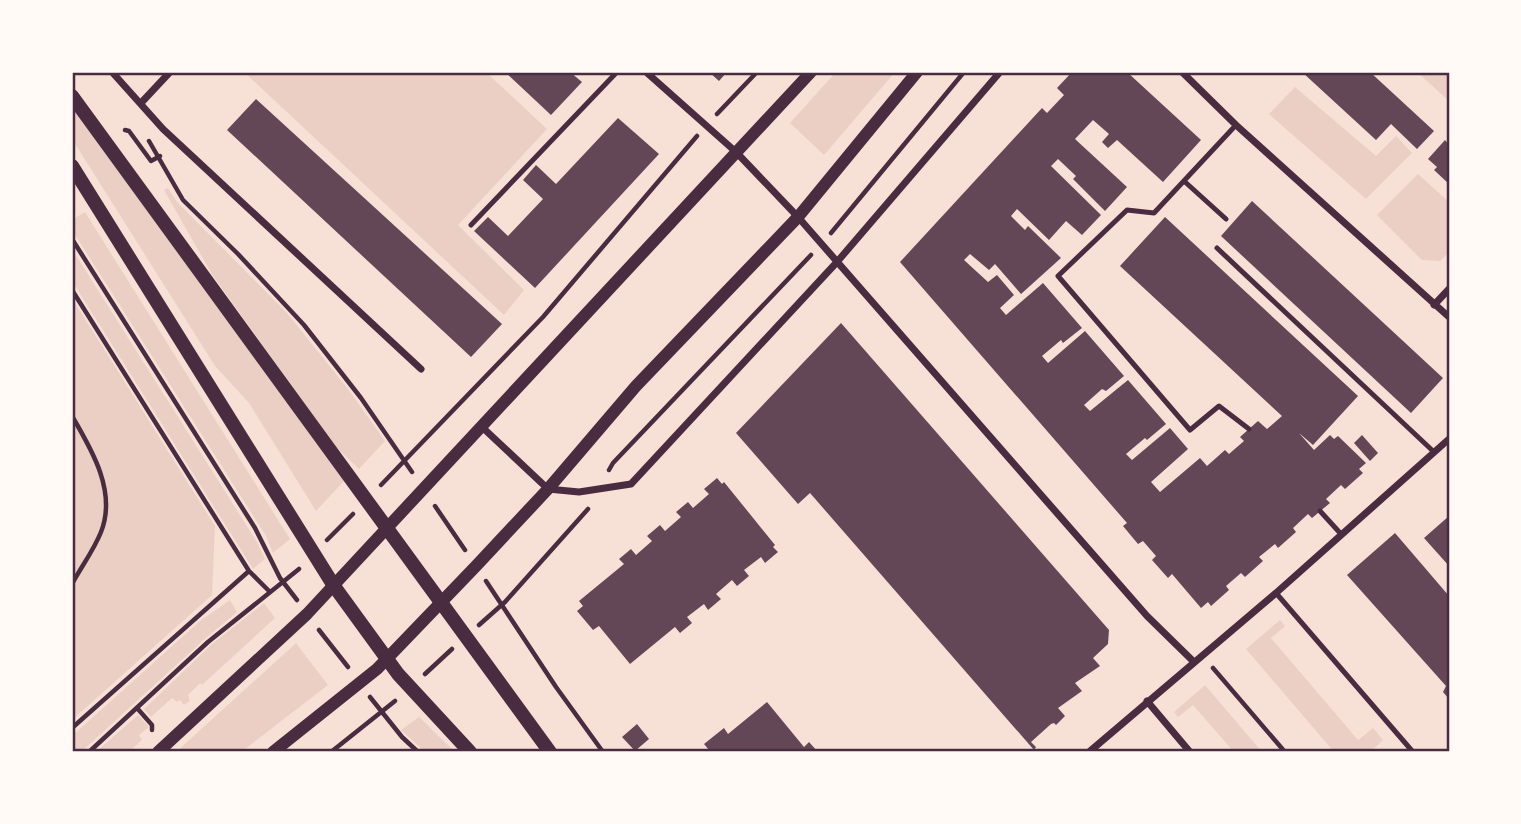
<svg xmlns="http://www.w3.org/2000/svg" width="1521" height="824" font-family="'Archivo Narrow',sans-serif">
<rect width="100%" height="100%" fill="#f7e1d7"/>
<path fill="#ebcfc5" d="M244,72H486L547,129L458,225L524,290L504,315Z
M836,72H895L824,155L790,123Z
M1417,72H1449V101Z
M1295,87L1376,156L1396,136L1412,153L1366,199L1269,114Z
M72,106L344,481L316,511L249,403L215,366L72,139Z
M1418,174L1449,202V252L1440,261L1422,260L1377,215Z
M168,188L177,202L287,313L348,389L385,441L359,469L336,447L213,276L164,190Z
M85,212L290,539L273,553L266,536L72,230V213L75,218Z
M72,249L257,542L265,559L253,569L72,281Z
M72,298L215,526L212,595L72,720Z
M230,600L237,612L207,637L81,752H72V736L200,621Z
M264,603L275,618L202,685L200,683L188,695L190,701L184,705L180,700L177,702L172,698L151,717L144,709L212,644Z
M1280,620L1285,626L1271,638L1358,740L1373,728L1383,740L1370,752H1334L1246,649Z
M296,643L328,685L241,752H176Z
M1205,685L1262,752H1234L1193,705L1178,717L1174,712Z
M138,715L149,727L139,735L142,740L129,752H96Z
M419,717L455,752H425L401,730Z"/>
<path fill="#644757" d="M505,72H570L582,82L551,115Z
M709,72H727L719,81Z
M1072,72H1127L1201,140L1163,182L1117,140L1108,148L1102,142L1109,134L1093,120L1075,139L1127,187L1105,211L1073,179L1076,176L1058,159L1051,166L1101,215L1082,235L1066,221L1049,240L1017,209L1011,216L1025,230L1028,226L1061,258L1021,294L995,264L989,270L970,254L964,260L988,282L997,275L1014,295L1000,308L1006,315L1043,283L1082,328L1063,343L1061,340L1042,356L1048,363L1085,331L1124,376L1106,391L1102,389L1084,405L1090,411L1128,380L1166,424L1147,440L1145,438L1126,454L1132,460L1170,428L1188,449L1151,482L1160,492L1200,458L1207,466L1225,450L1229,454L1244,441L1240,437L1258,421L1267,429L1282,416L1120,266L1165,217L1358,396L1313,445L1299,433L1314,450L1330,435L1334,439L1338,436L1366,463L1359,469L1363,473L1345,489L1341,485L1326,499L1330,503L1312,518L1308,514L1293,528L1296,532L1278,548L1275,544L1259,557L1263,561L1245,577L1241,573L1226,586L1229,590L1211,606L1208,602L1201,608L1172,574L1168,578L1152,560L1156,556L1143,541L1138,544L1123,526L1127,523L900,262L1042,108L1047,113L1064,95L1057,88Z
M1302,72H1370L1434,131L1417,149L1391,124L1376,140Z
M256,99L502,324L471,357L227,130Z
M618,118L659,154L535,288L474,231L488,217L508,236L543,199L523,180L536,165L556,184Z
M1445,140L1449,145V184L1434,170L1437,167L1428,159Z
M1252,201L1443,378L1411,413L1221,236Z
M841,323L1109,630L1108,644L1093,658L1100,666L1075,683L1082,691L1058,708L1065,716L1056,725L1054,723L1051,724L1031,742L1036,747L1034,750L810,493L798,504L736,433Z
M1362,435L1378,453L1370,461L1354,443Z
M717,478L722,484L724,482L775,545L773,547L778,552L765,563L761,557L744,570L749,576L737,586L732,580L716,594L721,599L708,610L704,604L687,617L692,623L680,633L675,627L630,664L599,626L593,630L577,611L583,606L579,601L624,564L619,559L631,549L636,555L652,541L647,536L660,525L665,531L681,517L676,512L688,502L693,508L709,494L704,489Z
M1449,516V566L1424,538Z
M1395,533L1449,596V699L1443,692L1446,686L1347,575Z
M767,702L804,747L809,742L818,752H706L709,750L704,744L724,728L728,734Z
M637,724L649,739L635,751L622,737Z"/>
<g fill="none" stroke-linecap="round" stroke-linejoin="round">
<path stroke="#4a2c40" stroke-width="4.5" d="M717,114L757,72
M125,130L129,131L151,161L160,156
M149,141L183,200L238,254L304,325L361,398L412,472
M831,233L964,72
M72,239L255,528L280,578L297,600
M72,290L249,571L270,592
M72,416C92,450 117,492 101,532C94,550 81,567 72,584
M609,470L613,463L811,255
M381,485L543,317L697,136
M435,506L465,550
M327,540L353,514
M486,581L556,687L603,752
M479,625L505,602L588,509
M319,630L348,667
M1213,668L1285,752
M425,674L452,649
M370,697L402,737L418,752
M137,708L152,725V730
M72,728L249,571
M89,752L208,642L299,569
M331,752L395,701"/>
<path stroke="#4a2c40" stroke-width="5" d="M1236,125L1154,213L1127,210L1058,276L1190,430L1219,406L1249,429
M1184,181L1226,219
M471,225L617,72
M1217,248L1434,452
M1320,511L1341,534
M1276,593L1413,752"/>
<path stroke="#4a2c40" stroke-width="7" d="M112,72L163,129L421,369
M646,72L736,152L798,217L1147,616L1194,662
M1182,72L1236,125L1449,317
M141,103L170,72
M1434,305L1449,289
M482,427L548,489L579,492L631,484L837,262L1000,72
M1147,701L1190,752
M1089,752L1276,593L1449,439"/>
<path stroke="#4a2c40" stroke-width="12" d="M158,752L307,614L811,72
M273,752L377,669L476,566L548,489L636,386L798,217L917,72"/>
<path stroke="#4a2c40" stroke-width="14" d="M72,96L550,752
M72,166L334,586L398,674L470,752"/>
</g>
<rect width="1521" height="824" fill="none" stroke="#fffaf5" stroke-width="147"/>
<rect x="74" y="74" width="1374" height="676" fill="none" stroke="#4a2c40" stroke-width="2.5"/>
</svg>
